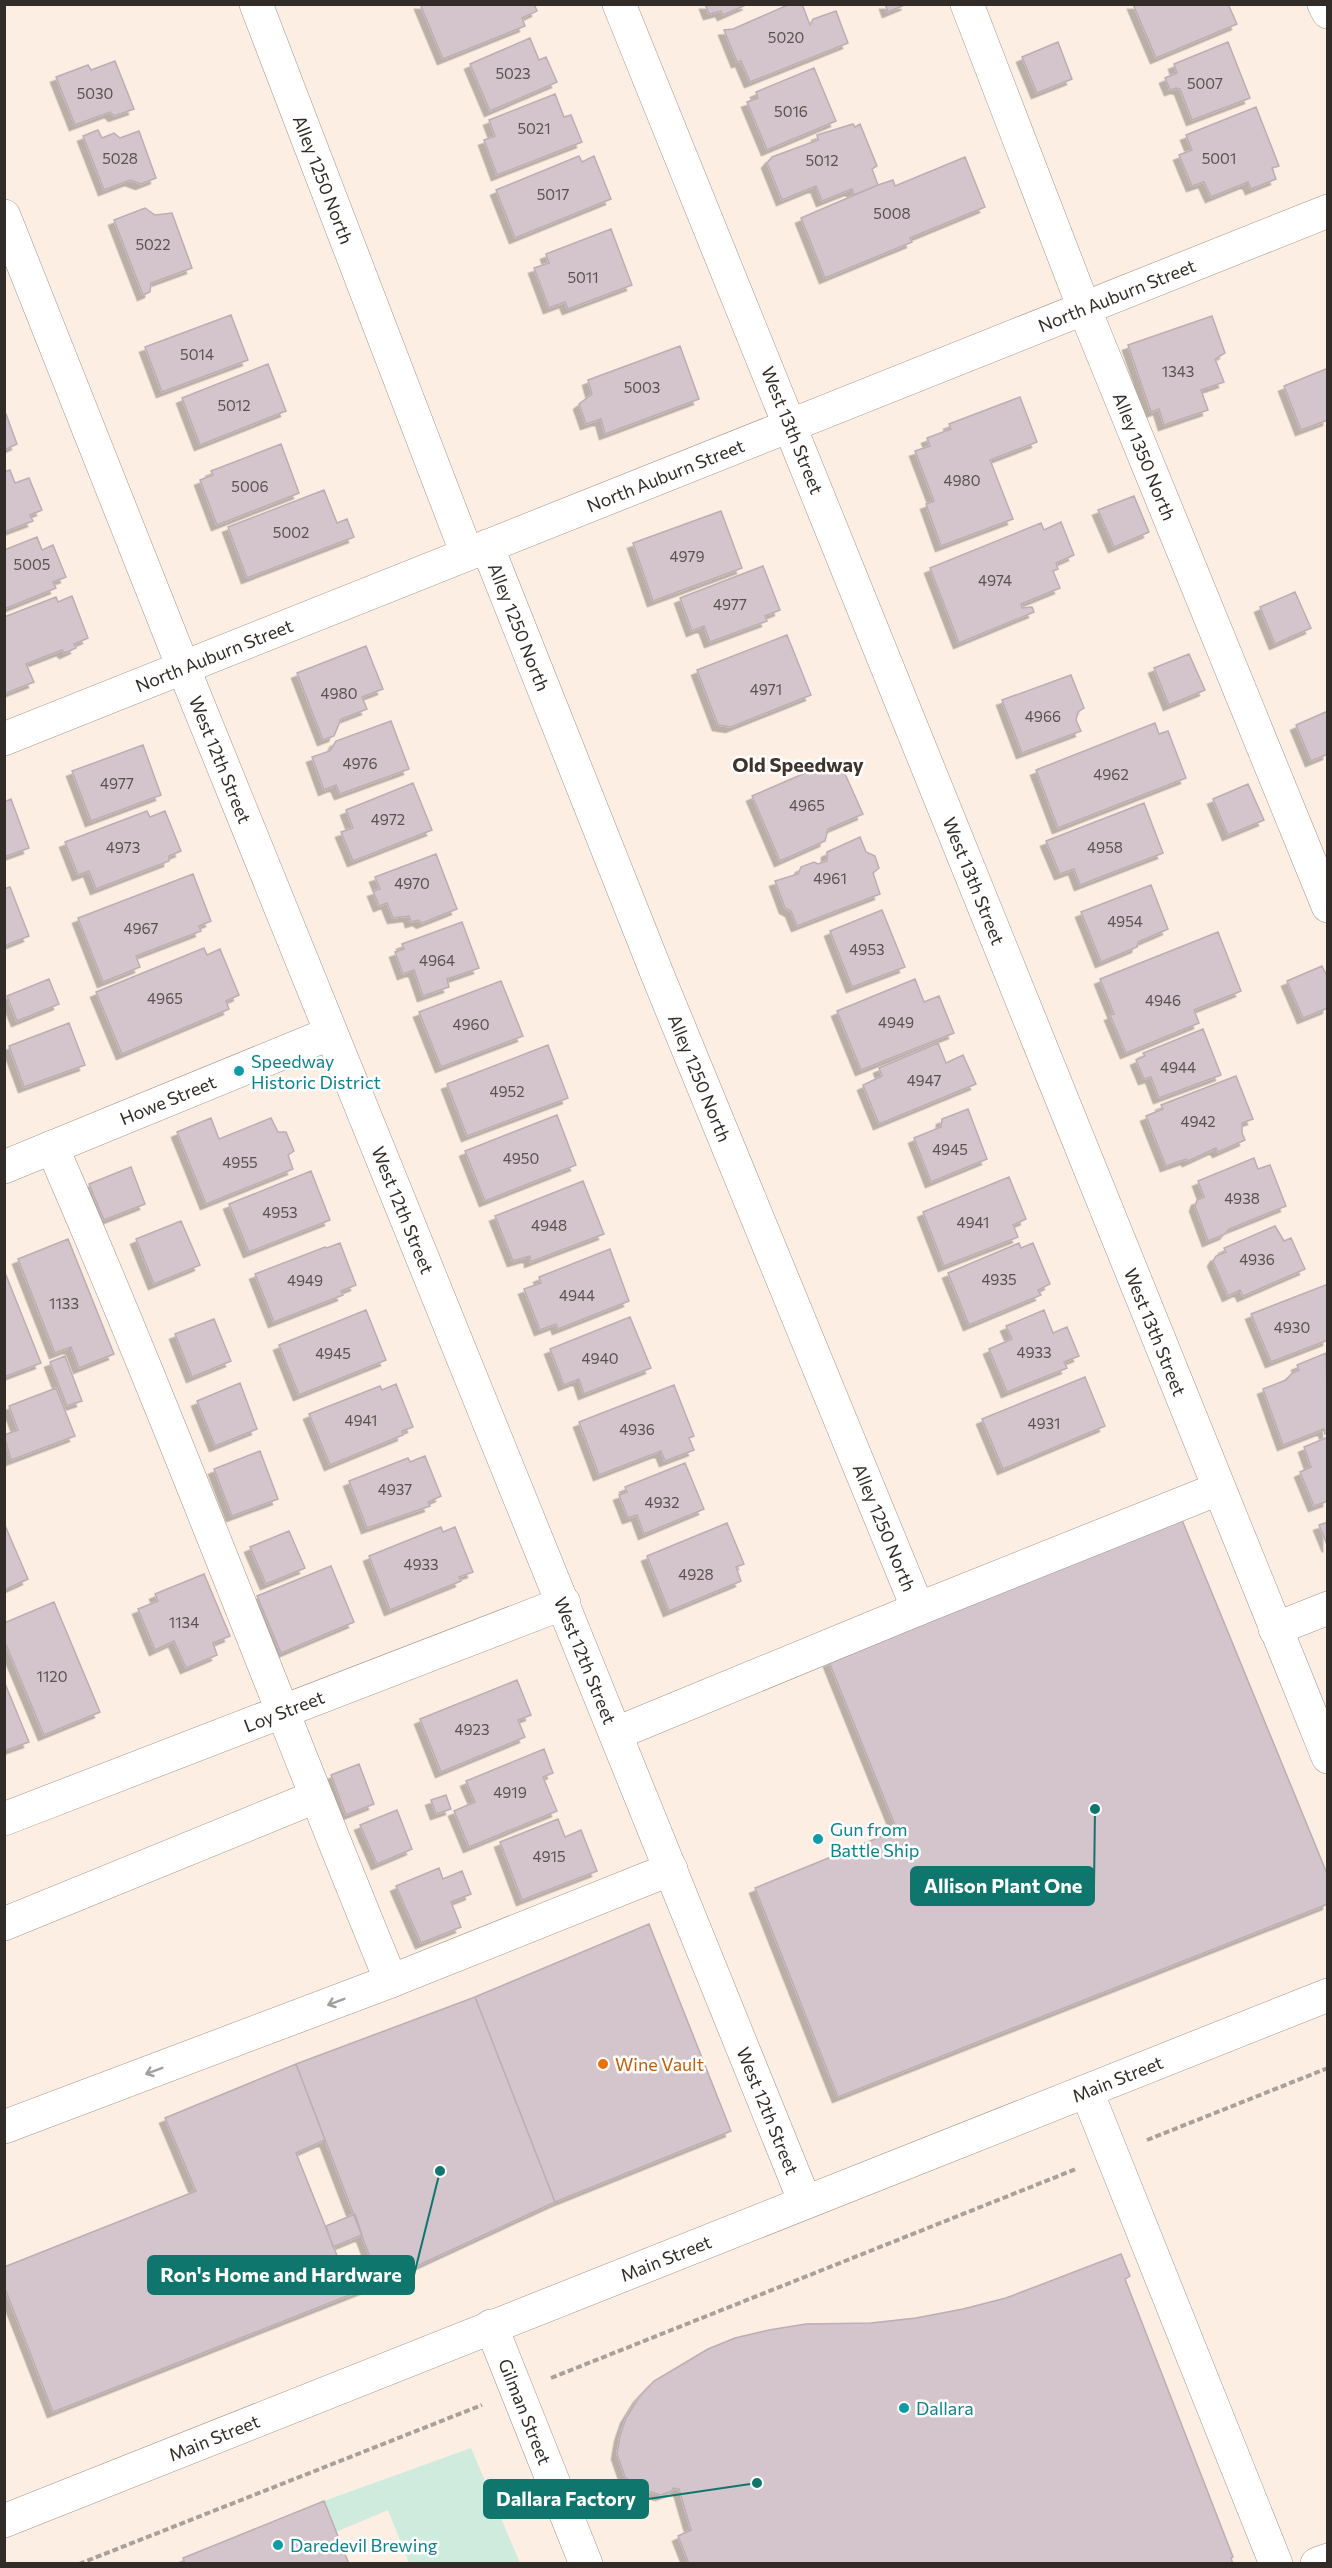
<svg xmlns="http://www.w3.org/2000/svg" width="1332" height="2568" font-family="Commissioner,sans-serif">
<defs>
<filter id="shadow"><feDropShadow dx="-5.5" dy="5.5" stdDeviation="0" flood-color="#0004"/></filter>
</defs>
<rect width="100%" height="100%" fill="#fceee3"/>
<path fill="#ceebdd" d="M471,2448L520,2563H409L388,2510L336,2532L324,2501Z"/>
<path fill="#d4c4cb" stroke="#bdadb4" stroke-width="1.5" filter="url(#shadow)" d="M420,4H534L537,11L522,18L525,26L443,59Z
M705,4H748L723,15L721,11L709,14Z
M790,4H802L810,25L813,19L836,11L848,43L750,82L741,61L737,62L724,30L733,29Z
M885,4H907L888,12Z
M1133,4H1228L1237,24L1156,58Z
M530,38L539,60L546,57L557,82L490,111L470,64Z
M1058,42L1072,79L1037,93L1022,57Z
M1228,42L1250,98L1192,120L1180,89L1176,88L1170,90L1165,78L1177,73L1174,64Z
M115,61L134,109L114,116L110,112L75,125L56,77L88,65L91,70Z
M814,68L836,121L767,150L747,102L758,98L756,92Z
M555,94L564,117L571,115L582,142L497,175L484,140L495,136L489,120Z
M1256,107L1279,166L1272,168L1276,179L1251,189L1248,182L1211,197L1204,182L1192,186L1179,155L1192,150L1186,135Z
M853,124L855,127L860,124L877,166L872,169L878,185L854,195L852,189L822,201L816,186L782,200L767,163L772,157L818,140L817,135Z
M98,130L102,138L114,133L120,138L139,131L156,178L141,184L130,180L104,190L83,136Z
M579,156L582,162L594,156L611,199L515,238L496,190Z
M965,157L985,207L910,238L912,242L825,278L801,218L878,185L893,180L895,186Z
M145,208L155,215L172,213L192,268L151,283L150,292L143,295L114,220Z
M611,229L632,285L568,309L565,302L549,308L534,268L549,263L546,254Z
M231,315L248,360L162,392L145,347Z
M1212,316L1225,353L1215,359L1224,382L1201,390L1208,410L1164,425L1159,409L1151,412L1128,345Z
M680,346L699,399L605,434L601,419L586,424L579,404L592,394L588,380Z
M268,364L286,411L200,445L182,398Z
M1328,368V420L1301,430L1284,386Z
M1020,397L1037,442L990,460L1013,519L941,546L926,504L934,501L915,451L930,446L927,438L951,429L949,424Z
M6,414L17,444L4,450V415Z
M281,444L299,493L217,525L200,480L213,475L211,471Z
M10,470L15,483L29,478L42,510L30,515L33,521L4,532V472Z
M324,490L337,523L347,519L354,537L247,578L228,527Z
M1134,496L1149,532L1114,547L1098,510Z
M721,511L742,568L653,601L633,543Z
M1061,522L1074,555L1056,563L1058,569L1053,571L1060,588L1021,604L1022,608L1032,607L1034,612L959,643L930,568L1041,523L1044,530Z
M37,537L42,550L53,545L66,577L53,582L56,588L4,609V550Z
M763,566L780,610L765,616L767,621L710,642L704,626L692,631L680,598Z
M1295,592L1311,628L1275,644L1260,607Z
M72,596L88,638L74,644L76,648L65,653L62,650L26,664L34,682L4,694V617L56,597L58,602Z
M787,635L811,695L731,727L718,725L697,670Z
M366,646L383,689L362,697L367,709L341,719L334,736L323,740L297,673Z
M1189,654L1205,690L1169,705L1154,668Z
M1071,675L1084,708L1078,712L1076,720L1081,731L1022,753L1002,700Z
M1328,711V754L1311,761L1296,725Z
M391,721L409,769L340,794L336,785L324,790L312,757L330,751L336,741Z
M1155,723L1159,734L1168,731L1186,778L1058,828L1036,770Z
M143,745L161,795L91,821L72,771Z
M826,764L829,770L841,765L863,814L828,829L825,841L780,861L752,796Z
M413,783L432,830L353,861L341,832L353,828L346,810Z
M1248,784L1264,820L1228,835L1213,799Z
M11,799L29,848L4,857V802Z
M1144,803L1163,853L1080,885L1074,869L1060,874L1046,841Z
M147,811L150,817L165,811L181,851L169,856V861L96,889L89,871L78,875L65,842Z
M860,837L866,852L875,856L879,868L873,873L880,894L797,926L791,911L785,908L775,881L798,874L801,867L814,862L818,864L827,861V852Z
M436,854L457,909L422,923L418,920L411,922L409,916L393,918L387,903L379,906L373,891L380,889L375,877Z
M193,874L211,921L199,926L201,931L136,956L140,967L103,982L78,918Z
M1151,885L1168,929L1138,942L1137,947L1101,962L1081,912Z
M10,887L29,936L4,946V889Z
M882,910L905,967L852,987L830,931Z
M462,922L479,968L447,979L449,987L423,996L414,970L403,974L395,952L404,949L402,944Z
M1218,932L1241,991L1194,1010L1199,1023L1126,1053L1110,1015L1114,1014L1100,979Z
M204,948L207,955L220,949L239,995L226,1001L229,1009L122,1054L96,992Z
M1322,966L1328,978V1008L1303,1018L1287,981Z
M49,979L59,1004L17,1021L7,996Z
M915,979L924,1002L939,996L954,1033L861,1070L837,1011Z
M501,981L523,1036L441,1067L419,1012Z
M69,1023L85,1065L24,1087L9,1046Z
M1203,1029L1221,1075L1159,1098L1151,1077L1144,1079L1136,1060L1145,1056L1143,1053Z
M938,1043L946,1063L963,1055L976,1084L879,1124L863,1085L882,1076L879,1068Z
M548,1045L568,1098L467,1136L447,1084Z
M1236,1076L1253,1119L1242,1123V1133L1245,1140L1218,1152L1216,1148L1188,1161L1186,1159L1166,1166L1146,1116L1163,1109L1161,1105Z
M968,1109L987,1159L931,1182L914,1138L941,1127L942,1119Z
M557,1115L576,1165L485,1201L465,1151Z
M211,1118L219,1139L271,1118L278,1132H286L294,1151L288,1155L293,1169L206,1204L177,1132Z
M1254,1158L1258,1169L1270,1165L1286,1206L1229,1229L1225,1234L1208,1241L1195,1206L1197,1200L1204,1197L1198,1181Z
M131,1167L145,1204L104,1220L89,1184Z
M311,1171L330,1220L249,1252L229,1204Z
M1009,1177L1026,1219L1013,1225L1018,1237L944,1266L923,1212Z
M583,1181L604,1234L530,1262V1256L513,1261L495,1216Z
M181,1221L200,1265L154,1284L136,1239Z
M1275,1226L1284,1241L1291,1238L1305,1269L1243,1296L1240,1290L1228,1296L1213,1261L1216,1256L1226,1252L1224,1248Z
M68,1239L114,1354L79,1368L71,1347L55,1353L18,1259Z
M340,1243L356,1285L341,1291L343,1295L274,1322L255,1274L325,1247L327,1248Z
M1019,1243L1021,1248L1033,1243L1050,1284L1038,1290L1041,1295L969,1325L948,1273Z
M610,1249L629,1301L558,1329L556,1324L540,1330L524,1289L541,1283L539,1277Z
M4,1270L41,1363L4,1377Z
M1328,1284V1340L1271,1362L1251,1314Z
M366,1310L386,1360L299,1395L279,1345Z
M1044,1310L1053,1333L1067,1327L1079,1356L1064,1362L1067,1368L1007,1392L989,1349L1012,1339L1006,1326Z
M630,1317L651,1368L584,1394L579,1379L564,1385L550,1349Z
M214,1319L231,1361L192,1377L175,1334Z
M1326,1353L1328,1433L1325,1434L1324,1429L1283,1445L1263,1389L1286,1380L1292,1373L1299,1370L1297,1365Z
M65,1356L82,1401L67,1406L50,1362Z
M1085,1377L1105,1426L1003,1469L982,1419Z
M240,1383L257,1429L215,1446L197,1401Z
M396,1384L413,1427L402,1431L403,1435L330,1465L309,1414L380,1386L382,1390Z
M674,1385L694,1436L689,1438L694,1450L665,1461L661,1451L599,1475L579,1422Z
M56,1388L75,1436L11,1460L4,1435L18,1430L9,1406Z
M1328,1437V1501L1314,1506L1300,1472L1311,1467L1304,1447Z
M260,1451L278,1499L232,1516L214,1469Z
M425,1456L441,1496L428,1502L430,1506L367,1528L349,1481L408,1458L410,1462Z
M685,1463L704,1509L644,1534L637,1515L628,1518L619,1495L627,1492L625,1487Z
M1182,1520L1328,1876V1904L838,2097L755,1888L897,1830L829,1662Z
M1328,1522V1547L1319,1525Z
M4,1523L28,1579L4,1590Z
M727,1523L744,1564L736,1567L741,1581L669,1611L647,1556Z
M441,1527L443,1532L455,1527L473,1572L459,1577L461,1581L390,1610L369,1556Z
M289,1531L305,1568L266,1584L250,1547Z
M331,1566L354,1622L281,1653L257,1596Z
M204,1574L230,1636L213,1643L217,1655L186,1668L174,1641L155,1650L138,1609L158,1601L155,1594Z
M54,1602L100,1712L44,1735L4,1640V1623Z
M517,1680L531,1715L518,1720L525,1737L441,1772L420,1719Z
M4,1681L29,1742L4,1751Z
M544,1749L553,1773L543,1777L557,1811L469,1847L454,1811L475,1802L466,1781Z
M359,1764L374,1804L346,1815L331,1775Z
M446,1795L451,1809L436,1814L431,1800Z
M397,1810L412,1849L377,1864L360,1825Z
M558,1819L565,1837L581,1830L597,1871L522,1900L500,1842Z
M439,1868L443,1879L462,1871L471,1894L451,1902L461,1927L421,1943L396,1886Z
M649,1924L731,2131L555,2202L475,1997Z
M475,1997L555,2202L380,2283L296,2064Z
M296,2064L325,2140L296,2153L350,2288L378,2278L380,2283L53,2412L4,2286V2267L196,2191L165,2118Z
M355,2214L362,2235L333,2247L326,2226Z
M1121,2254L1130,2276L1125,2279L1233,2557L1231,2558L1233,2564H689L678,2536L691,2530L679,2489L673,2488L672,2491L661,2495L644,2490L625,2477L617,2454L620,2436L626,2418L639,2397L654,2381L708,2349L735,2338L769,2330L806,2324L871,2323L916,2318L963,2309L1006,2298Z
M324,2501L349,2564H185L183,2558Z"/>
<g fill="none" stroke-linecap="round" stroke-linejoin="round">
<defs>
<g id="minor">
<path id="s1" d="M256,4L467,554"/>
<path id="s2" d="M619,4C859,587 1089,1174 1328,1757"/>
<path id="s3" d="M967,4L1084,308L1328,906"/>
<path d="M1324,4L1328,12"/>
<path id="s4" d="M4,216L183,667L805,2202"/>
<path id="s5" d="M487,546L658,976L918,1609"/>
<path id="s6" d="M4,739L1328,211"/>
<path d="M52,1147C172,1422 277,1704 391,1981L671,1869"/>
<path id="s7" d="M4,1167L331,1033"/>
<path d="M1275,1629L1328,1608"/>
<path d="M617,1733L918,1609L1218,1489"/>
<path id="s8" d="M4,1819L564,1603"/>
<path d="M4,1924L315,1797"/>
<path d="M1087,2092L1276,2564"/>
<path d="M4,2127L391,1981"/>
<path id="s9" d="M491,2326L586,2564"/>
<path id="s10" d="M4,2521L1328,1995"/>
<path d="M1317,2564L1328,2560"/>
</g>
</defs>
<use href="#minor" stroke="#a1958a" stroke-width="34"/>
<path stroke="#aaa098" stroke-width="4" stroke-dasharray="6 3" stroke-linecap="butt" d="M1147,2140L1328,2068
M551,2378L1076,2169
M79,2564L482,2405"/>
<use href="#minor" stroke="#fff" stroke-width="33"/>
</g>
<defs><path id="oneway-shaft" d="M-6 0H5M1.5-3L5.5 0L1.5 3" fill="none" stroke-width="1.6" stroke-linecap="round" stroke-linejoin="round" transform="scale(1.5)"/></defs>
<g stroke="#a2a09e">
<use href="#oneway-shaft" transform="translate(336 2002) rotate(159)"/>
<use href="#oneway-shaft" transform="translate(154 2071) rotate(159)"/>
</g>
<g fill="#0f9aa8" stroke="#fff" stroke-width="2">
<circle cx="239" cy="1071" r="6"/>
<circle cx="818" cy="1839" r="6"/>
<circle cx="904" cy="2408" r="6"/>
<circle cx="278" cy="2545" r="6"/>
</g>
<circle fill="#e8710a" stroke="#fff" stroke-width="2" cx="603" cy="2064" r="6"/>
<g text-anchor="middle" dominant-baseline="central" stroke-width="5" stroke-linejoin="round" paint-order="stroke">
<g font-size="15" fill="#5a5251">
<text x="786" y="37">5020</text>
<text x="513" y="73">5023</text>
<text x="1205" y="83">5007</text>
<text x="95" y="93">5030</text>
<text x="791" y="111">5016</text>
<text x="534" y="128">5021</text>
<text x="120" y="158">5028</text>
<text x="1219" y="158">5001</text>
<text x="822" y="160">5012</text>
<text x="553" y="194">5017</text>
<text x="892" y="213">5008</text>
<text x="153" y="244">5022</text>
<text x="583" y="277">5011</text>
<text x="197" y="354">5014</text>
<text x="1178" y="371">1343</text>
<text x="642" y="387">5003</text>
<text x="234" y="405">5012</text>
<text x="962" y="480">4980</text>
<text x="250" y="486">5006</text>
<text x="291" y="532">5002</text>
<text x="687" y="556">4979</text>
<text x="32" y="564">5005</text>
<text x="995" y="580">4974</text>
<text x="730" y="604">4977</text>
<text x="766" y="689">4971</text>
<text x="339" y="693">4980</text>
<text x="1043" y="716">4966</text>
<text x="360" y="763">4976</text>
<text x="1111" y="774">4962</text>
<text x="117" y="783">4977</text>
<text x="807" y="805">4965</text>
<text x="388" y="819">4972</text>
<text x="123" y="847">4973</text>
<text x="1105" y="847">4958</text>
<text x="830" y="878">4961</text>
<text x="412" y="883">4970</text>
<text x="1125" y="921">4954</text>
<text x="141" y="928">4967</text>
<text x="867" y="949">4953</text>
<text x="437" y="960">4964</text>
<text x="165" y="998">4965</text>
<text x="1163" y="1000">4946</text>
<text x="896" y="1022">4949</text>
<text x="471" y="1024">4960</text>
<text x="1178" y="1067">4944</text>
<text x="924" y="1080">4947</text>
<text x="507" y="1091">4952</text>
<text x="1198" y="1121">4942</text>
<text x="950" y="1149">4945</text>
<text x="521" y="1158">4950</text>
<text x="240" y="1162">4955</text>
<text x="1242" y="1198">4938</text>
<text x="280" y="1212">4953</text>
<text x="973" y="1222">4941</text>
<text x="549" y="1225">4948</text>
<text x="1257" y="1259">4936</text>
<text x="999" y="1279">4935</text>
<text x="305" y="1280">4949</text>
<text x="577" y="1295">4944</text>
<text x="64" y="1303">1133</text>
<text x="1292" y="1327">4930</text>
<text x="1034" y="1352">4933</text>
<text x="333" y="1353">4945</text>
<text x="600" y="1358">4940</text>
<text x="361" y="1420">4941</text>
<text x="1044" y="1423">4931</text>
<text x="637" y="1429">4936</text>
<text x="395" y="1489">4937</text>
<text x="662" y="1502">4932</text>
<text x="421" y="1564">4933</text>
<text x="696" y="1574">4928</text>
<text x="184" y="1622">1134</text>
<text x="52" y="1676">1120</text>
<text x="472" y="1729">4923</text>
<text x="510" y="1792">4919</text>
<text x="549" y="1856">4915</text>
</g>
<g font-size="18" fill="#312c28" stroke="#fff">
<text stroke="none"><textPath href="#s1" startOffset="188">Alley 1250 North</textPath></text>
<text stroke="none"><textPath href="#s6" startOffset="1198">North Auburn Street</textPath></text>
<text stroke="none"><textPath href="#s2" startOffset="460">West 13th Street</textPath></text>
<text stroke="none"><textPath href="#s3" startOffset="486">Alley 1350 North</textPath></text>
<text stroke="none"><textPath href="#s6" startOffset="712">North Auburn Street</textPath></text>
<text stroke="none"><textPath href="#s5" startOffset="87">Alley 1250 North</textPath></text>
<text stroke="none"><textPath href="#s6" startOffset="226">North Auburn Street</textPath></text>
<text stroke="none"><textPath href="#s4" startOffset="585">West 12th Street</textPath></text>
<text stroke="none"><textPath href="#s2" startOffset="946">West 13th Street</textPath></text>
<text stroke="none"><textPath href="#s5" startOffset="573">Alley 1250 North</textPath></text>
<text stroke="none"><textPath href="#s7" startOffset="177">Howe Street</textPath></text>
<text stroke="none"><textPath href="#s4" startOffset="1071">West 12th Street</textPath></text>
<text stroke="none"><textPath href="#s2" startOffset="1432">West 13th Street</textPath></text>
<text stroke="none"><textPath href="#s5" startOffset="1059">Alley 1250 North</textPath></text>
<text stroke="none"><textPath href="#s4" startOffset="1557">West 12th Street</textPath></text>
<text stroke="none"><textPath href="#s8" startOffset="300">Loy Street</textPath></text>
<text stroke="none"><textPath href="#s10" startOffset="1198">Main Street</textPath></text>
<text stroke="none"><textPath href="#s4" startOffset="2043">West 12th Street</textPath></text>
<text stroke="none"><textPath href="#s10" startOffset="712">Main Street</textPath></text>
<text stroke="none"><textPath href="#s9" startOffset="92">Gilman Street</textPath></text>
<text stroke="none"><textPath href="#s10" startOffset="226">Main Street</textPath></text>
</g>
<g font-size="18" fill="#0d838f" stroke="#fff" text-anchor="start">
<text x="251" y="1061">Speedway<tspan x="251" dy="21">Historic District</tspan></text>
<text x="830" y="1829">Gun from<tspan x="830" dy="21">Battle Ship</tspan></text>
<text x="916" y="2408">Dallara</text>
<text x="290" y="2545">Daredevil Brewing</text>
</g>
<g font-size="18" fill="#c56008" stroke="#fff" text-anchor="start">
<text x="615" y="2064">Wine Vault</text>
</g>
<g font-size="20" font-weight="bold" fill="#3f342c" stroke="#fff">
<text x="798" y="764">Old Speedway</text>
</g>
</g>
<path fill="none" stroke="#0f766e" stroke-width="2" d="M1095 1809L1094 1886M440 2171L414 2275M757 2483L648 2499"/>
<g fill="#0f766e" stroke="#fff" stroke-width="2">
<circle cx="1095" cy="1809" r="6"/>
<circle cx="440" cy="2171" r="6"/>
<circle cx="757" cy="2483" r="6"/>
</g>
<g fill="#0f766e" stroke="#0f766e" stroke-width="2">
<rect x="911" y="1867" width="183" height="38" rx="6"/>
<rect x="148" y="2256" width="266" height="38" rx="6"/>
<rect x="484" y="2480" width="164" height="38" rx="6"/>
</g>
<g font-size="20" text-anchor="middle" font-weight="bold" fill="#fff">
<text x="1003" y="1893">Allison Plant One</text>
<text x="281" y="2282">Ron's Home and Hardware</text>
<text x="566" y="2506">Dallara Factory</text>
</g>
<rect width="1332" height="2568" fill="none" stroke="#312c28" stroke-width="12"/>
</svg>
